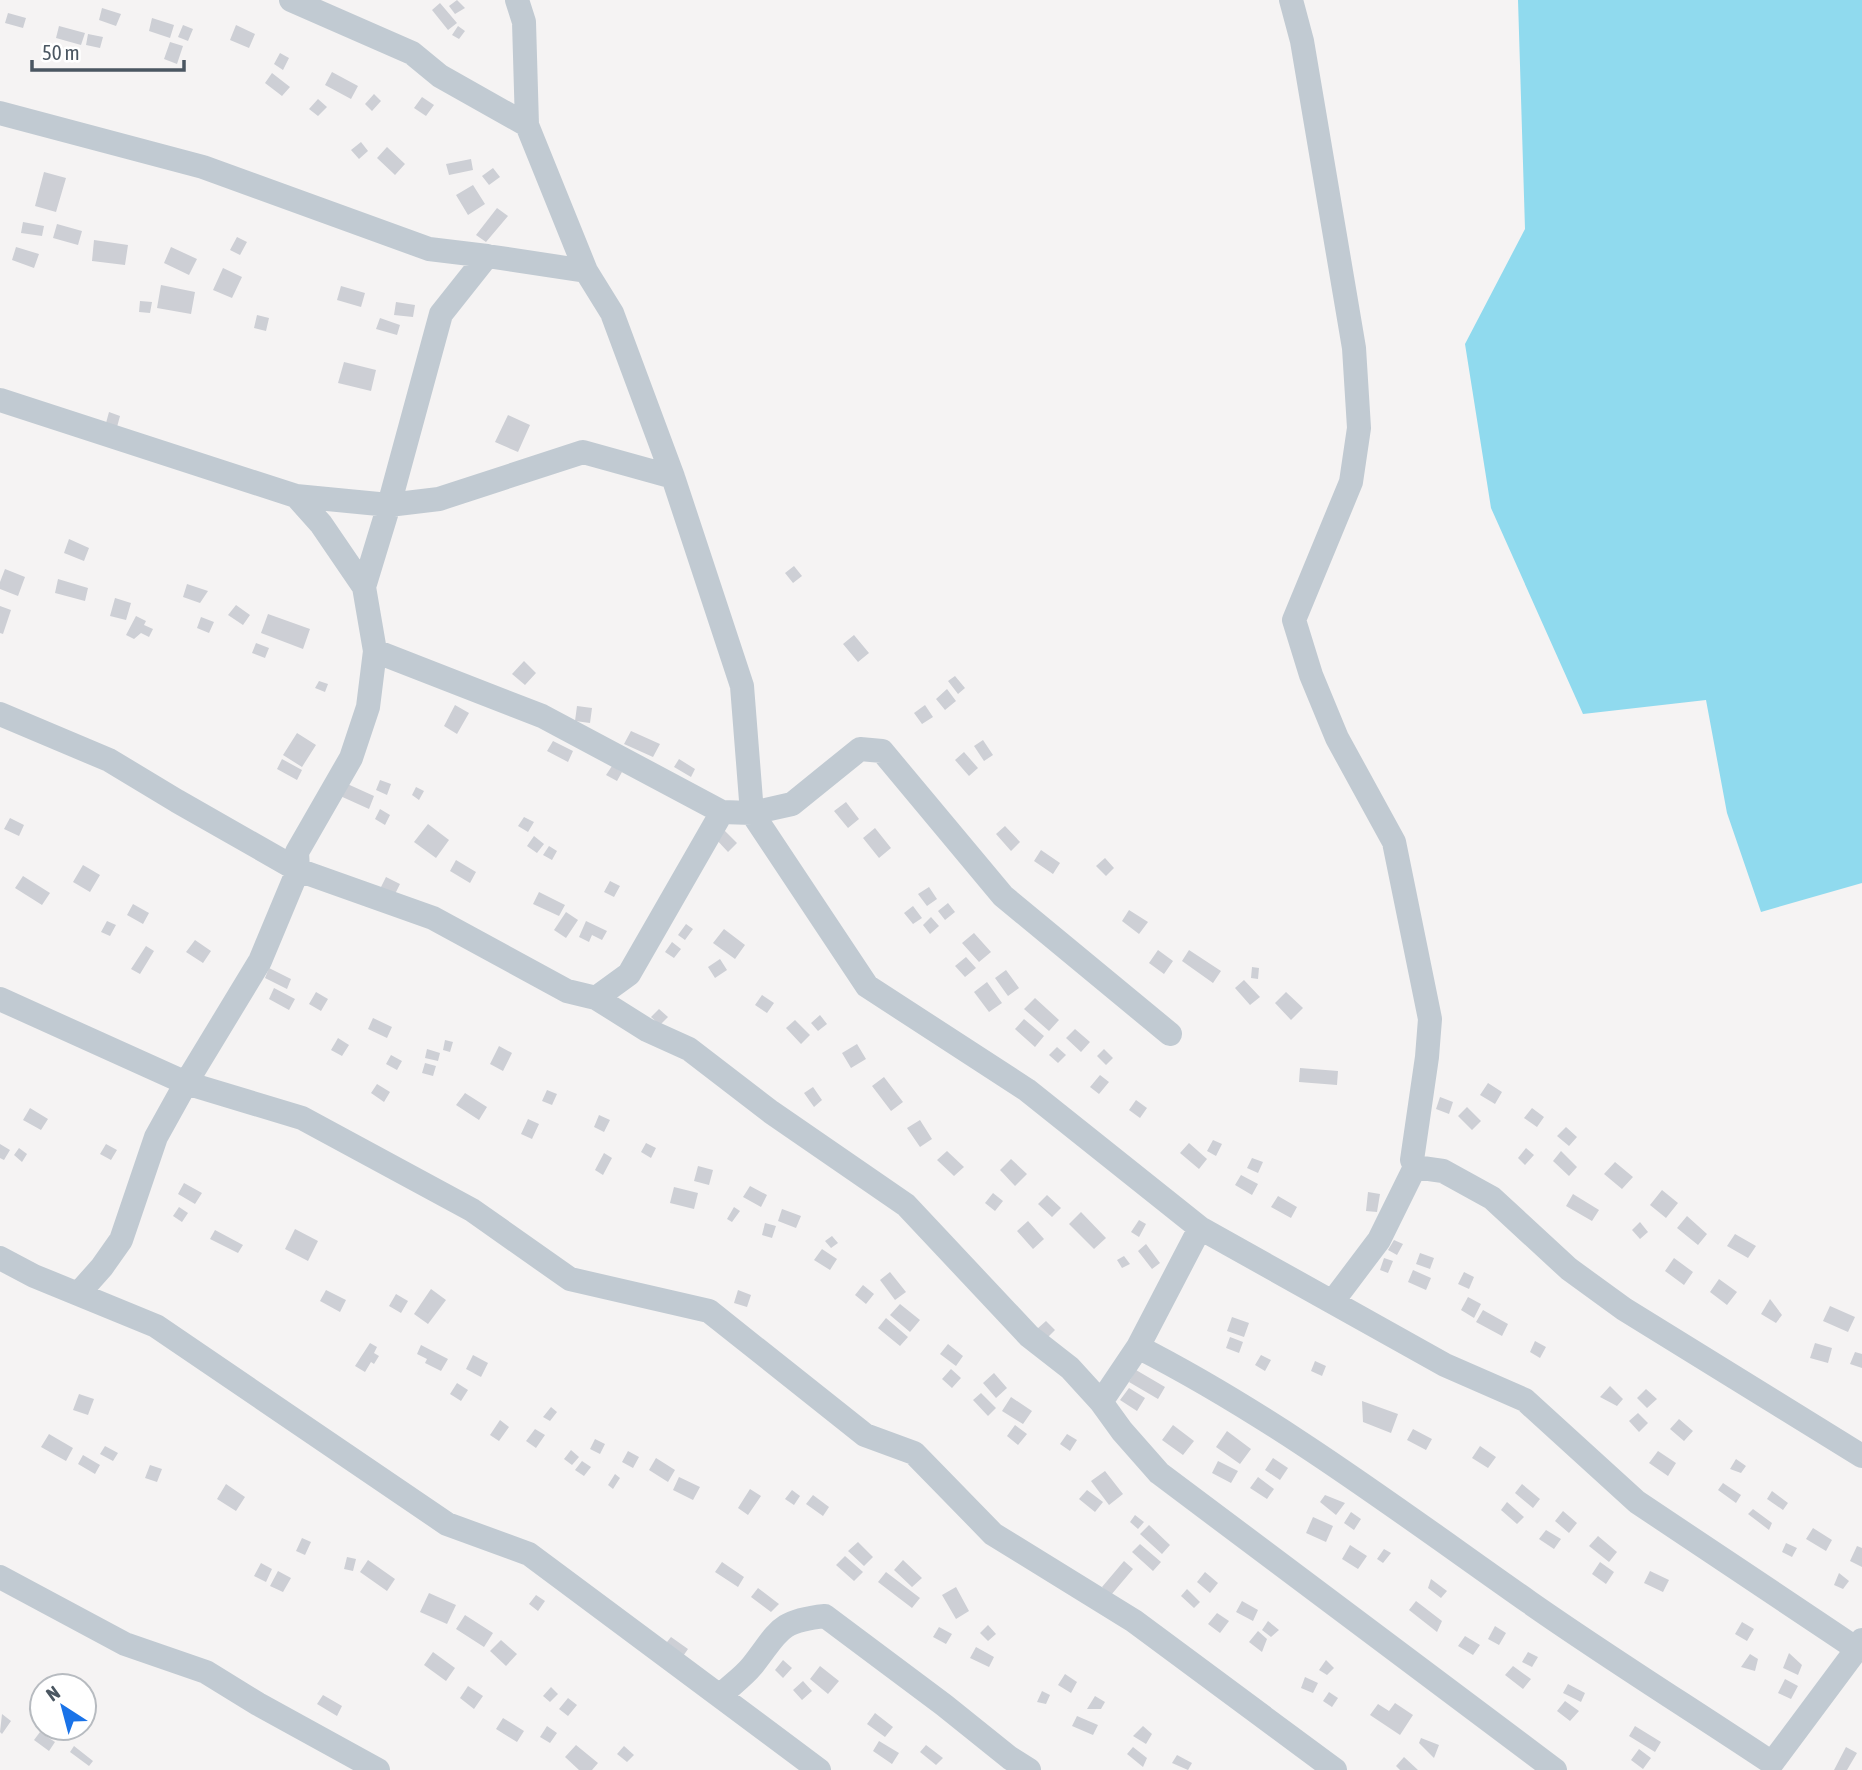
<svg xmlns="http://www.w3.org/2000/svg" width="1862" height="1770" font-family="'Asap Condensed',sans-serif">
<rect width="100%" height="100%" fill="#f5f3f3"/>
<path fill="#90daee" d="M1518,0H1862V883L1761,912L1727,813L1706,700L1583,714L1491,508L1465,344L1525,229Z"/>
<path fill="#cdcfd5" d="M457,0L465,8L455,14L449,6Z
M440,3L457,23L448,30L432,10Z
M102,8L121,14L116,26L99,20Z
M8,13L26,18L23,28L5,23Z
M152,18L174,25L170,38L149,31Z
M183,25L193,29L188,41L178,37Z
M236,25L255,34L249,48L230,40Z
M59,26L85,33L81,45L56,38Z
M458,26L465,31L459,39L452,35Z
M88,34L103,37L100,48L86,45Z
M170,42L183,46L177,64L164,59Z
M280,53L289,58L283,70L274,64Z
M332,72L358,86L351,99L325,85Z
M272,73L290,87L282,96L265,83Z
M374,94L381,101L372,111L365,104Z
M422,97L434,105L426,116L414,108Z
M318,99L327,107L318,116L309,109Z
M361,142L368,151L359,159L351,150Z
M387,147L405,164L395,175L377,158Z
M471,159L473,170L449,175L446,164Z
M493,168L500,177L489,185L482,176Z
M44,172L66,178L56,212L35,206Z
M473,185L485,204L468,215L456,195Z
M497,208L508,216L486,242L476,235Z
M23,222L44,226L42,236L21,233Z
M57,224L82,231L78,245L53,238Z
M237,237L247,242L240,255L230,250Z
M94,240L128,245L125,265L92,261Z
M16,247L39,254L34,268L12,260Z
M171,247L197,259L189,275L164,263Z
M223,268L242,277L232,298L213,290Z
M161,285L195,292L191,314L157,308Z
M341,286L365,293L361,307L337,300Z
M140,301L152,302L150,313L139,312Z
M396,302L415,305L413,317L394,315Z
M257,315L269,318L266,331L254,328Z
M380,318L400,325L397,335L376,329Z
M344,362L376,370L371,391L338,383Z
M109,412L120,416L117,427L106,423Z
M508,415L530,425L518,452L495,442Z
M69,539L89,548L84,561L64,553Z
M794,566L802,576L793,583L785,573Z
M5,569L25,577L18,596L0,589V582Z
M58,579L88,588L85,601L55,593Z
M187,584L208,591L200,603L183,597Z
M115,598L131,603L126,620L110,616Z
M236,605L250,615L243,625L228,615Z
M0,606L11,610L3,634L0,633Z
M268,614L310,629L303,649L261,633Z
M136,616L146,621L144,625L153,629L149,637L141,633L134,639L126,635Z
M201,617L214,622L209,633L197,628Z
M854,635L869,653L858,662L843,644Z
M256,643L269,648L265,658L252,653Z
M524,661L536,673L525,685L512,674Z
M955,676L965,688L958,694L948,681Z
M319,681L328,684L325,692L315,688Z
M947,689L956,701L945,710L936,699Z
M455,705L469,713L457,734L444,726Z
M925,705L933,717L922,724L914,713Z
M577,706L592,708L590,723L575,721Z
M631,731L660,744L653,757L624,744Z
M297,733L316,745L302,767L283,755Z
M983,740L993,755L984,761L974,746Z
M553,741L573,751L568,762L547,751Z
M964,752L978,768L969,776L955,760Z
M282,759L302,770L297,780L277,769Z
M679,759L695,769L691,777L674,767Z
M612,766L622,772L617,781L606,775Z
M380,780L391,784L387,795L376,790Z
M343,782L374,796L369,809L338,795Z
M416,787L424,791L419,800L412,795Z
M846,802L859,819L848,828L834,811Z
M380,809L390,815L385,825L375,819Z
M524,817L534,822L528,832L518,826Z
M10,818L24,825L19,836L4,829Z
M428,824L449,840L436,858L414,842Z
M1005,826L1020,842L1011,851L996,834Z
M875,828L891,848L879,858L863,838Z
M723,829L737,843L728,852L714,837Z
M534,836L544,844L537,853L527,846Z
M549,846L557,851L552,860L543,855Z
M1041,850L1060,863L1053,874L1034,861Z
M1105,858L1114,868L1106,876L1096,866Z
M456,860L476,872L470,883L450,871Z
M83,865L100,875L90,892L73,882Z
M23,876L50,893L42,905L15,888Z
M386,877L400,884L394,896L380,889Z
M610,881L620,886L614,897L604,892Z
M929,887L937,899L927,906L918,894Z
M539,892L565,905L559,916L533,904Z
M948,903L955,912L945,920L938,911Z
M133,904L149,913L143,924L127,915Z
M913,906L922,918L913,924L904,913Z
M1129,910L1148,922L1139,934L1122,921Z
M566,912L578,920L566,938L554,930Z
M931,917L939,926L930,934L923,925Z
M107,921L116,925L110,936L101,932Z
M586,921L607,931L602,940L592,935L589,942L579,937Z
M686,924L693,929L685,940L678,935Z
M724,929L745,945L735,959L713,943Z
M974,933L991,952L979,962L962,943Z
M195,940L211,951L203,963L186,952Z
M672,942L681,949L674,958L665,952Z
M146,946L154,951L140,974L131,969Z
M1158,950L1173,961L1164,974L1149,963Z
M1189,950L1221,971L1213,983L1182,961Z
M966,957L976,968L965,977L955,966Z
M720,959L727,970L715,978L708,967Z
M1252,967L1259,968L1258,979L1251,978Z
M269,968L291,979L287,989L265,978Z
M1006,970L1019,988L1008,996L995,978Z
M1244,980L1260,997L1250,1005L1235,988Z
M987,982L1002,1003L989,1012L974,992Z
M274,988L295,999L289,1010L269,999Z
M316,992L328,999L321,1011L309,1004Z
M1286,992L1303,1008L1291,1020L1275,1003Z
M762,995L774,1003L767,1013L755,1005Z
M1035,998L1059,1020L1049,1031L1024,1009Z
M659,1009L668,1017L660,1025L651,1017Z
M820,1015L827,1024L818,1031L811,1023Z
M373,1018L392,1027L387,1038L368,1029Z
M1024,1019L1044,1036L1035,1047L1015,1029Z
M795,1020L810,1035L801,1044L786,1028Z
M1075,1029L1090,1042L1081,1052L1066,1038Z
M338,1038L349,1045L342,1056L331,1050Z
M445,1040L453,1042L450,1052L443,1050Z
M857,1044L866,1059L851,1068L842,1053Z
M499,1046L512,1053L503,1071L490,1064Z
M1057,1047L1066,1055L1058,1063L1049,1055Z
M427,1049L440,1053L438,1061L425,1058Z
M1104,1049L1113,1058L1106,1065L1097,1056Z
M391,1055L402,1061L397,1070L386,1064Z
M425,1063L436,1066L433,1076L422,1073Z
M1300,1068L1338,1071L1337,1085L1299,1082Z
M1100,1075L1109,1082L1099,1094L1090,1087Z
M884,1077L903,1102L891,1111L872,1086Z
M1488,1083L1502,1092L1495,1104L1480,1095Z
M377,1084L390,1092L384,1102L371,1093Z
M813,1087L822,1100L814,1107L804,1093Z
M547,1090L557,1094L552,1105L542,1101Z
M465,1093L487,1107L479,1120L456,1105Z
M1440,1097L1453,1102L1449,1114L1436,1109Z
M1136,1100L1147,1108L1140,1118L1129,1110Z
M1467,1107L1481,1121L1472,1130L1458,1116Z
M30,1108L48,1119L41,1130L23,1120Z
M1532,1108L1544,1117L1537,1127L1524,1118Z
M599,1115L610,1120L604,1132L594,1127Z
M528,1119L539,1124L532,1139L521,1134Z
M920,1120L932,1139L920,1147L907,1128Z
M1566,1127L1577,1137L1569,1146L1557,1136Z
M1213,1140L1222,1144L1216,1156L1207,1151Z
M646,1143L656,1148L651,1158L641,1152Z
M1189,1143L1207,1159L1199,1169L1180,1153Z
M0,1144L10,1150L4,1160L0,1158Z
M106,1144L117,1150L111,1160L100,1154Z
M19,1148L27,1154L22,1162L14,1155Z
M1526,1148L1534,1155L1525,1165L1518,1158Z
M947,1151L964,1167L954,1176L937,1160Z
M1561,1151L1577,1167L1569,1176L1553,1161Z
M604,1153L612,1158L603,1175L595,1170Z
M1252,1158L1263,1162L1258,1173L1247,1168Z
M1011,1159L1027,1174L1015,1186L1000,1170Z
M1615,1162L1633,1177L1622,1189L1604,1174Z
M698,1166L713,1170L709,1185L694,1181Z
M1241,1175L1258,1184L1252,1195L1235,1185Z
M184,1183L202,1193L195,1204L178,1194Z
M750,1186L767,1195L761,1207L743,1197Z
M674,1187L698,1193L694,1209L670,1203Z
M1662,1190L1678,1203L1666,1218L1650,1205Z
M1368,1192L1380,1194L1377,1212L1366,1211Z
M993,1193L1003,1201L995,1211L985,1203Z
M1573,1194L1599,1210L1592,1221L1566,1206Z
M1047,1195L1061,1208L1052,1217L1038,1204Z
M1278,1196L1297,1207L1291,1218L1271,1207Z
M179,1207L188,1213L182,1222L173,1216Z
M734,1207L740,1211L732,1222L727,1219Z
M782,1209L801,1216L796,1228L778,1221Z
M1081,1212L1106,1238L1094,1249L1069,1224Z
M1687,1216L1707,1234L1698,1245L1677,1228Z
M1139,1220L1146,1224L1139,1237L1131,1232Z
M1028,1221L1044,1239L1033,1249L1017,1231Z
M1640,1222L1648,1232L1640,1239L1632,1230Z
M765,1223L776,1226L772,1238L762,1235Z
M295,1229L318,1241L308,1261L285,1249Z
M215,1230L243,1245L238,1253L210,1239Z
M1735,1234L1756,1246L1748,1258L1727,1246Z
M832,1236L838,1243L831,1248L825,1241Z
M1394,1240L1403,1244L1397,1255L1388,1250Z
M1146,1244L1160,1263L1152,1269L1138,1251Z
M822,1249L837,1259L830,1270L814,1260Z
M1420,1253L1434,1258L1430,1269L1416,1264Z
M1124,1256L1130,1264L1122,1268L1117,1260Z
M1384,1258L1393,1261L1388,1273L1380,1270Z
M1674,1258L1693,1272L1684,1285L1665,1271Z
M1413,1270L1431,1278L1426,1290L1408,1282Z
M890,1272L906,1292L895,1300L880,1280Z
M1464,1272L1474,1277L1469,1289L1458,1284Z
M1719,1279L1737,1292L1727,1305L1710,1292Z
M863,1285L874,1294L866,1304L855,1295Z
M431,1289L446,1300L428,1324L414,1314Z
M326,1290L346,1300L340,1312L320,1301Z
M738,1290L751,1295L747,1307L734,1303Z
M396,1294L408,1301L401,1313L389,1306Z
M1468,1297L1481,1304L1474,1318L1461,1310Z
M1770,1299L1782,1315L1776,1323L1761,1314Z
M900,1304L920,1320L910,1332L890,1315Z
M1830,1306L1855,1317L1848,1332L1823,1321Z
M1483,1310L1508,1324L1502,1336L1476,1322Z
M1232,1317L1249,1323L1244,1337L1227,1331Z
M886,1318L908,1337L900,1346L878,1328Z
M1046,1321L1055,1330L1046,1339L1037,1329Z
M1230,1337L1243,1342L1239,1353L1226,1348Z
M1535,1341L1546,1347L1540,1358L1530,1352Z
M370,1343L377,1347L374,1353L379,1356L374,1364L371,1362L365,1372L355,1366Z
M1815,1343L1832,1348L1828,1363L1810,1358Z
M948,1344L963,1356L956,1366L940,1354Z
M421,1345L448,1359L441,1371L425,1363L427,1359L417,1354Z
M1855,1352L1862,1354V1368L1850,1364Z
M473,1355L488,1363L481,1377L466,1369Z
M1261,1355L1271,1360L1265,1371L1255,1365Z
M1315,1361L1326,1366L1322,1376L1311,1371Z
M951,1369L961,1378L952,1388L942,1379Z
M1136,1370L1165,1387L1158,1399L1129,1382Z
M994,1373L1007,1388L996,1398L983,1383Z
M457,1383L468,1390L461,1401L450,1394Z
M1610,1386L1623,1399L1617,1406L1600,1397Z
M1129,1388L1145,1398L1137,1411L1120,1400Z
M1646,1389L1657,1399L1647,1408L1637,1398Z
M981,1393L996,1408L988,1416L973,1400Z
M79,1394L94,1399L88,1415L73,1410Z
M1011,1397L1032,1411L1023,1424L1002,1411Z
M1362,1401L1398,1414L1391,1433L1363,1422Z
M551,1407L557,1412L550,1421L543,1417Z
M1638,1413L1648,1423L1639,1432L1629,1421Z
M1679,1419L1693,1431L1684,1441L1670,1429Z
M500,1420L509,1427L499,1441L490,1435Z
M1015,1425L1027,1434L1018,1445L1007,1436Z
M1173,1425L1194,1441L1183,1455L1162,1440Z
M535,1429L545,1435L536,1448L526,1441Z
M1413,1429L1432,1439L1426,1450L1407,1440Z
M1227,1431L1251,1449L1240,1464L1216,1447Z
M49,1434L73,1448L66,1461L41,1447Z
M1067,1434L1077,1440L1070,1451L1060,1444Z
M595,1439L605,1444L600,1454L590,1449Z
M105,1446L118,1453L113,1461L100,1454Z
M1480,1446L1496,1457L1488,1468L1472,1458Z
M571,1450L579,1457L572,1465L564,1459Z
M628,1451L639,1457L633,1468L622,1462Z
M1658,1451L1676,1463L1668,1476L1649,1463Z
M83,1455L100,1465L95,1474L78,1464Z
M656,1458L675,1470L668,1482L649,1470Z
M1273,1458L1288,1468L1280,1480L1265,1470Z
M1736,1459L1746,1466L1741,1473L1730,1469Z
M582,1461L591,1467L584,1476L575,1470Z
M1218,1461L1238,1471L1231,1483L1212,1473Z
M150,1465L162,1469L157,1482L145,1478Z
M1105,1471L1123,1494L1109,1505L1091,1481Z
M615,1474L620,1478L613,1489L608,1485Z
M679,1477L700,1487L693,1500L673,1490Z
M1258,1477L1274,1489L1267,1499L1250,1488Z
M1723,1483L1741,1495L1736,1503L1718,1490Z
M226,1484L245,1497L236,1511L217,1499Z
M1522,1484L1540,1499L1533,1508L1515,1493Z
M750,1489L761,1496L748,1515L738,1508Z
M792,1490L800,1496L794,1505L785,1499Z
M1087,1490L1103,1502L1095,1512L1079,1499Z
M1772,1491L1788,1503L1783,1510L1767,1499Z
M813,1495L829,1507L823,1516L806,1504Z
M1325,1495L1345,1503L1336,1515L1320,1502Z
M1507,1502L1524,1517L1517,1524L1501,1510Z
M1753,1509L1772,1523L1769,1530L1748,1514Z
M1563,1511L1577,1523L1569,1533L1555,1521Z
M1351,1512L1361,1519L1354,1530L1344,1523Z
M1135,1515L1144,1522L1138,1529L1130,1522Z
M1313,1517L1333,1526L1326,1542L1306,1533Z
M1149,1525L1170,1545L1162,1554L1140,1534Z
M1813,1528L1832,1540L1826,1551L1806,1539Z
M1546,1530L1561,1539L1554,1549L1539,1539Z
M1598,1536L1617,1552L1609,1562L1589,1546Z
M302,1538L311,1542L305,1555L296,1551Z
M858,1542L873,1557L864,1566L848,1551Z
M1786,1543L1797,1548L1792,1557L1782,1552Z
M1140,1544L1161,1562L1153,1571L1132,1552Z
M1350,1545L1367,1556L1358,1569L1342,1559Z
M1857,1546L1862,1548V1567L1850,1561Z
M1384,1549L1391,1553L1383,1563L1377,1559Z
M845,1556L863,1572L854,1581L836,1565Z
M347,1557L356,1559L353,1571L344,1569Z
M368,1560L395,1579L387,1591L360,1572Z
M903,1560L922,1578L912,1587L894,1570Z
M1124,1561L1133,1569L1111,1595L1102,1587Z
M722,1562L744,1577L738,1587L715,1572Z
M1600,1562L1614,1572L1606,1584L1592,1574Z
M261,1563L272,1569L266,1582L254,1576Z
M278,1571L291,1578L283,1592L270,1586Z
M1650,1571L1669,1580L1663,1592L1644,1583Z
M886,1572L920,1598L912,1608L878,1582Z
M1205,1572L1218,1583L1210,1593L1197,1582Z
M1839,1573L1849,1581L1843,1589L1834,1585Z
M1431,1579L1447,1591L1441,1598L1428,1588Z
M956,1587L969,1611L956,1619L942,1595Z
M758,1588L779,1604L771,1612L751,1597Z
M1187,1589L1200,1602L1194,1608L1181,1596Z
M429,1593L456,1605L447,1624L420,1612Z
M536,1595L545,1601L538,1611L529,1604Z
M1242,1601L1258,1610L1253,1621L1236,1612Z
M1416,1601L1442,1621L1437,1632L1409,1610Z
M1217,1613L1229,1621L1220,1633L1208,1624Z
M465,1615L493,1633L484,1647L456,1629Z
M1268,1621L1279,1630L1271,1637L1262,1630Z
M1742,1622L1754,1629L1747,1641L1735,1634Z
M988,1625L996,1634L988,1641L980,1633Z
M1495,1626L1506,1633L1499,1645L1488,1639Z
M939,1627L952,1634L946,1644L933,1637Z
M1258,1631L1267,1639L1262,1652L1249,1642Z
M1465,1636L1480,1645L1473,1655L1458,1646Z
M671,1637L688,1649L681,1659L663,1647Z
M501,1640L517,1654L506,1666L490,1651Z
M976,1647L994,1657L989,1667L970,1658Z
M433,1652L455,1668L446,1681L424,1665Z
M1528,1652L1538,1657L1532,1667L1522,1662Z
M1789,1653L1802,1665L1798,1675L1783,1668Z
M1750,1654L1758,1659L1755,1671L1741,1667Z
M783,1660L792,1668L783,1678L775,1670Z
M1326,1660L1334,1668L1327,1675L1319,1670Z
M820,1666L839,1681L828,1694L810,1679Z
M1513,1666L1531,1679L1523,1689L1505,1675Z
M1065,1674L1077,1682L1071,1693L1058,1685Z
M1305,1677L1318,1683L1313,1693L1301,1688Z
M1785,1679L1798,1686L1791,1699L1778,1693Z
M803,1681L812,1691L802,1700L793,1690Z
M1568,1684L1585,1693L1581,1702L1563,1693Z
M468,1686L483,1696L474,1709L460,1698Z
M551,1687L558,1694L550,1702L543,1696Z
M1042,1691L1050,1695L1046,1704L1037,1702Z
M1329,1692L1338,1698L1332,1707L1323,1701Z
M323,1695L342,1706L337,1716L317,1704Z
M1095,1696L1105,1702L1101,1709H1087Z
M568,1698L577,1705L568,1716L559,1709Z
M1565,1701L1579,1711L1570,1721L1557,1711Z
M1395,1703L1413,1715L1400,1735L1370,1715L1378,1704L1389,1711Z
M875,1713L893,1727L885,1737L867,1724Z
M2,1714L11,1721L2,1734L0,1732Z
M1077,1716L1098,1725L1093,1735L1072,1726Z
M503,1718L524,1731L517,1742L496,1729Z
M547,1726L557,1733L550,1743L540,1737Z
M1143,1726L1152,1734L1146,1744L1133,1736Z
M1635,1726L1661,1742L1655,1752L1629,1736Z
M40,1732L55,1742L49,1751L34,1740Z
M1421,1738L1439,1745L1434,1758L1419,1743Z
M879,1741L899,1753L892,1764L873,1751Z
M576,1745L598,1763L592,1770H579L565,1757Z
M926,1745L943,1758L936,1765L920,1752Z
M74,1746L93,1761L89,1766L70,1752Z
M624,1746L634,1755L627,1762L617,1754Z
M1133,1747L1147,1758L1143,1767L1127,1754Z
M1846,1747L1857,1753L1847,1770H1834Z
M1639,1749L1651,1758L1643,1769L1631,1760Z
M1177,1755L1192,1763L1188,1770L1172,1763Z
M1404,1757L1418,1770H1400L1396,1766Z"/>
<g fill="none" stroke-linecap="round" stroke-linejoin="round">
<path stroke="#c1cad2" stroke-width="24" d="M291,0L412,53L440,76L527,125
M517,0L524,22L527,125L586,271L612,313L673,477L742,686L752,813L867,986L1027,1090L1200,1228L1445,1365L1525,1400L1637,1502L1857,1649L1862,1640
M1291,0L1302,41L1354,348L1359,428L1351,482L1294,620L1311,675L1337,738L1394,842L1430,1019L1427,1057L1412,1160L1415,1167
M0,113L203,167L429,249L487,256L441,314L389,505L296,496
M487,256L586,271
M0,400L296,496L321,524L364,587L375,651L542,716L722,812L752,813L792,804L860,749L882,751L1003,896L1170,1034
M364,587L389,505L439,499L583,452L673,477
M0,714L109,760L177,801L298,870L433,918L567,991L596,998L629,974L722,812
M596,998L647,1030L689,1049L771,1112L906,1205L1029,1336L1070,1368L1101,1402
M0,999L186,1083L302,1118L472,1210L570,1279L709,1311L865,1435L914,1453L993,1534L1134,1621L1335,1770
M1200,1228L1138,1347L1101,1402L1122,1431L1159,1473L1555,1770
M0,1258L34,1276L156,1326L447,1524L529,1554L819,1770
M78,1294L102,1267L121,1240L156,1137L186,1083L260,961L298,870L297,852L351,758L368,707L375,651
M1333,1301L1379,1240L1415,1167L1443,1171L1492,1198L1569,1269L1624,1309L1862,1456
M1138,1347C1277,1418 1402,1513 1529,1602C1609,1658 1691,1709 1772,1763L1857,1649
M0,1577L125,1644L206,1672L258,1704L378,1770
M720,1696C730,1686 743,1677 752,1666C779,1632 777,1621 825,1616L944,1705L1010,1758L1029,1770"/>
</g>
<g transform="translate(63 1707) rotate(324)"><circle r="33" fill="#ffffff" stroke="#b7bbc0" stroke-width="2"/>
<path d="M0-5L12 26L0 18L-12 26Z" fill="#1a73e8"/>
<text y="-10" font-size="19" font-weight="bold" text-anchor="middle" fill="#4a5661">N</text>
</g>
<path d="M32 60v10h152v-10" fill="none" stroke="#4a5661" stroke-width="3.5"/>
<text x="42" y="60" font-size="21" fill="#4a5661" stroke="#ffffff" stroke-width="5" paint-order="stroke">50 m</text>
</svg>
